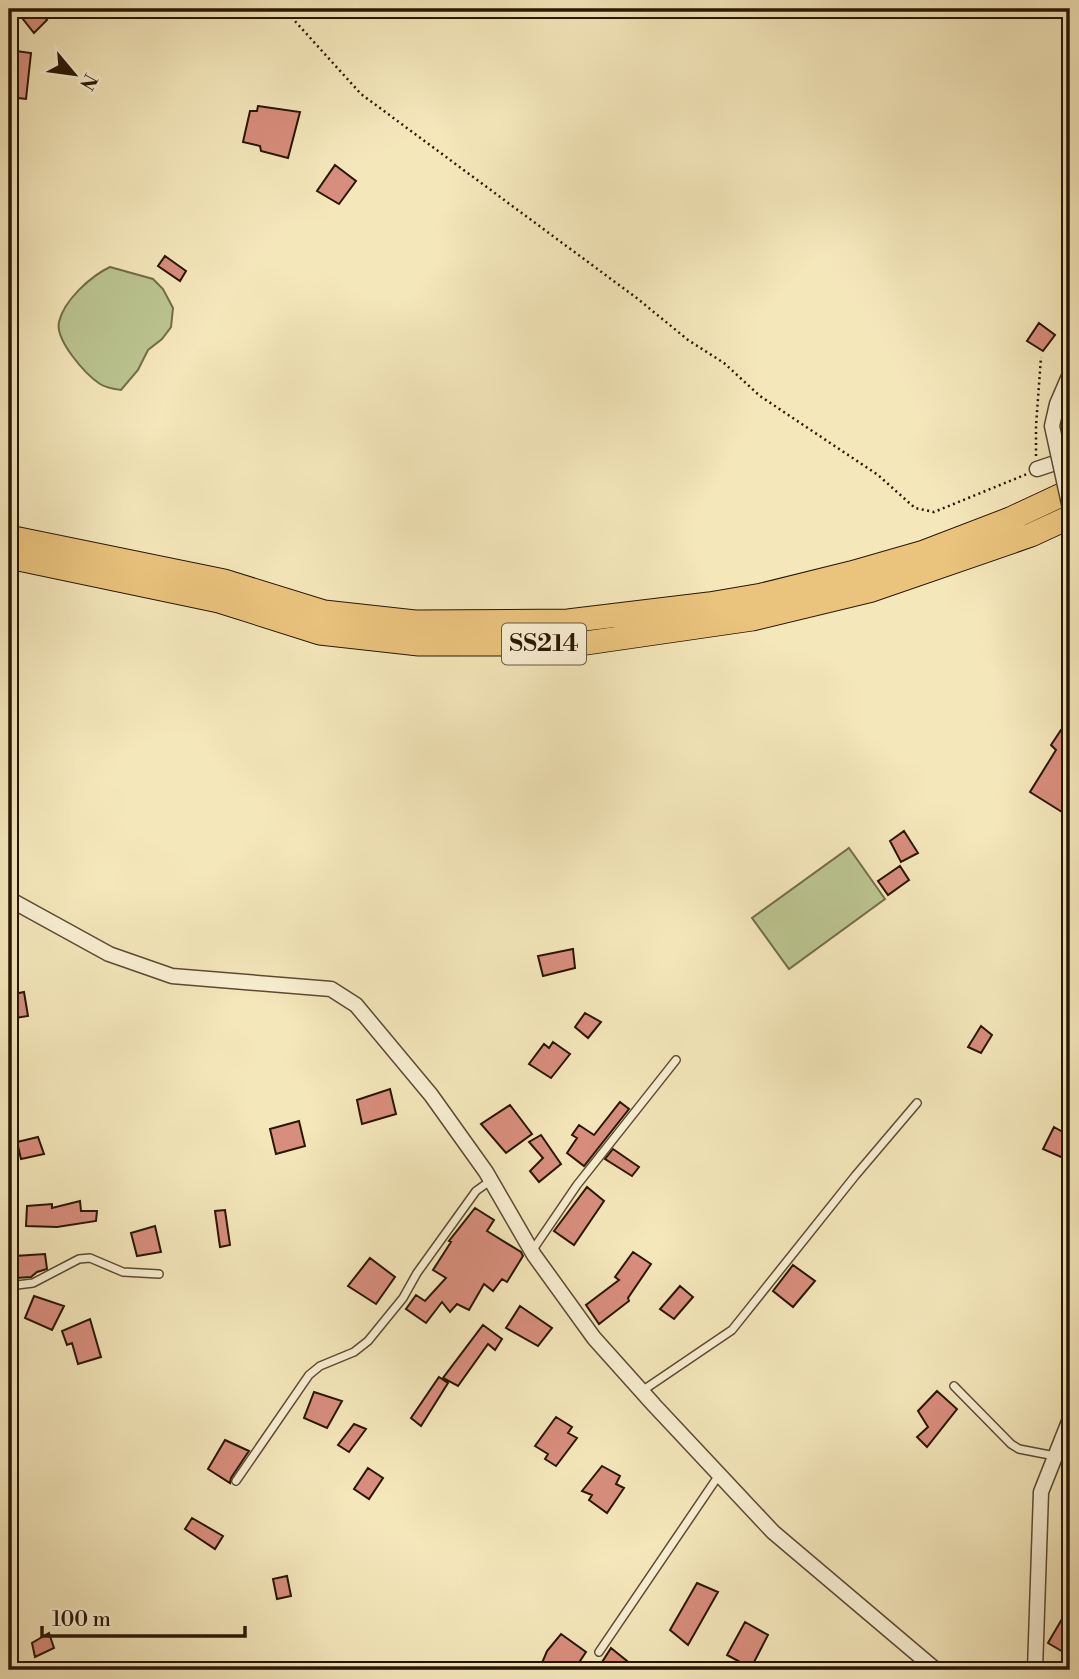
<svg xmlns="http://www.w3.org/2000/svg" width="1079" height="1679" font-family="'Libre Bodoni',serif">
<rect width="100%" height="100%" fill="#f4e7ba"/>
<filter id="stains"><feTurbulence type="fractalNoise" baseFrequency=".00286" numOctaves="4"/><feColorMatrix values="0 0 0 0 .2 0 0 0 0 .09 0 0 0 0 .02 0 0 0 .5 -.17"/></filter>
<radialGradient id="worn" r=".72"><stop offset=".6" stop-color="#630" stop-opacity="0"/><stop offset="1" stop-color="#630" stop-opacity=".3"/></radialGradient>
<path fill="#bbc590" stroke="#726e4a" stroke-width="2" d="M110,267L153,279L163,289L173,308L171,327L162,339L148,350L138,370L121,390C114,389 106,388 100,384C85,374 55,340 59,322C64,300 91,276 110,267Z
M849,848L885,899L789,969L752,918Z"/>
<path fill="#d88e7d" stroke="#291604" stroke-width="2" d="M15,9H39L47,20L34,33Z
M9,50L31,53L26,99L9,97Z
M258,106L300,112L288,158L261,151L260,146L243,142L250,111H257Z
M335,165L356,181L339,204L317,191Z
M165,256L186,271L180,281L158,266Z
M1039,323L1055,335L1043,351L1027,341Z
M1070,723V817L1030,792L1056,750L1051,745L1061,730Z
M904,831L918,853L901,862L890,841Z
M900,866L909,880L888,895L878,881Z
M573,949L575,968L543,976L538,956Z
M24,992L28,1016L9,1019V995Z
M585,1013L601,1022L588,1038L575,1027Z
M981,1026L992,1035L981,1053L968,1047Z
M553,1042L570,1054L551,1078L529,1064L544,1044L549,1048Z
M390,1089L396,1114L362,1124L357,1100Z
M620,1102L629,1109L584,1166L567,1153L577,1138L572,1135L579,1125L594,1135Z
M510,1105L532,1134L506,1153L481,1124Z
M299,1121L305,1146L276,1154L270,1129Z
M1054,1127L1070,1136V1161L1043,1149Z
M541,1135L561,1164L539,1182L530,1171L543,1158L529,1142Z
M38,1137L44,1154L21,1159L17,1142Z
M613,1149L639,1167L632,1176L605,1159Z
M587,1187L604,1201L574,1245L554,1231Z
M80,1201L81,1211H97L96,1221L57,1227L26,1226L27,1206L52,1204V1208Z
M475,1208L494,1220L487,1231L521,1252L523,1256L507,1282L502,1279L493,1291L484,1284L469,1310L457,1304L450,1312L442,1302L426,1323L406,1309L416,1295L425,1301L446,1278L433,1270L451,1242L449,1241Z
M225,1210L230,1245L220,1247L215,1211Z
M155,1226L161,1252L137,1256L131,1233Z
M633,1252L651,1264L628,1298L629,1301L599,1324L586,1305L619,1280L615,1277Z
M45,1254L47,1269L37,1272L31,1277L16,1278L15,1256Z
M370,1258L395,1277L376,1304L348,1286Z
M793,1265L815,1281L793,1307L773,1291Z
M680,1286L693,1297L674,1319L660,1309Z
M34,1296L64,1306L52,1330L25,1318Z
M520,1306L552,1328L538,1346L506,1328Z
M90,1319L101,1357L78,1364L72,1343L67,1345L62,1331Z
M483,1325L502,1339L495,1350L488,1344L458,1386L443,1378Z
M439,1377L448,1383L421,1426L411,1418Z
M937,1391L957,1409L927,1447L917,1437L928,1427L918,1411Z
M314,1392L342,1401L327,1428L304,1418Z
M556,1417L572,1427L568,1433L577,1438L556,1466L545,1459L548,1454L535,1446Z
M354,1424L366,1429L349,1452L338,1445Z
M225,1440L249,1451L231,1478L230,1483L208,1469Z
M602,1466L620,1476L616,1484L624,1488L607,1513L589,1500L592,1495L582,1491Z
M368,1468L383,1478L369,1499L354,1489Z
M192,1518L223,1536L215,1549L185,1529Z
M287,1576L291,1596L277,1599L273,1579Z
M697,1583L718,1592L688,1645L670,1630Z
M1062,1619L1070,1625V1656L1048,1643Z
M745,1622L768,1635L751,1668L727,1655Z
M49,1633L54,1648L35,1657L32,1643Z
M561,1634L586,1652L574,1670H539L547,1651Z
M611,1648L627,1661L620,1670H597Z"/>
<g fill="none" stroke-linecap="round" stroke-linejoin="round">
<defs>
<path id="service" d="M532,1251L577,1185L676,1060
M9,1286L33,1283L79,1259L90,1258L123,1272L159,1274
M954,1386L1011,1444L1019,1449L1055,1456
M642,1391L732,1330L855,1176L917,1103
M236,1481L309,1375L320,1366L354,1352L368,1341L403,1298L417,1273L476,1191L490,1181
M599,1652L719,1475"/>
<path id="minor" d="M1057,449L1052,426L1057,404L1070,374
M1037,469L1070,458
M9,899L109,954L172,976L331,989L356,1005L431,1095L486,1172L534,1255L594,1338L654,1405L773,1532L936,1670
M1035,1670L1041,1492L1070,1419"/>
<path id="trunk" d="M9,537L224,581L324,612L415,622L568,621L709,604L762,595L851,573L924,552L1010,519L1070,491
M9,557L219,601L320,633L419,644H579L752,619L872,590L1031,535L1070,517"/>
</defs>
<use href="#service" stroke="#5c4a32" stroke-width="10"/>
<use href="#minor" stroke="#5c4a32" stroke-width="17"/>
<use href="#trunk" stroke="#291604" stroke-width="25"/>
<path stroke="#291604" stroke-width="2.5" stroke-dasharray="2 3.5" stroke-linecap="butt" d="M284,9L361,94L638,299L688,340L724,363L760,396L878,475L915,508L934,512L1027,474
M1036,456V426L1041,357"/>
<use href="#service" stroke="#f8efd2" stroke-width="7"/>
<use href="#minor" stroke="#f8efd2" stroke-width="14"/>
<use href="#trunk" stroke="#eac47d" stroke-width="23"/>
<defs>
<path id="minor-bridge" d="M1057,449L1070,508"/>
</defs>
<use href="#minor-bridge" stroke="#5c4a32" stroke-width="17" stroke-linecap="butt"/>
<use href="#minor-bridge" stroke="#f8efd2" stroke-width="14"/>
</g>
<g text-anchor="middle" dominant-baseline="central" stroke-width="5" stroke-linejoin="round" paint-order="stroke">
<rect fill="#f8efd2" stroke="#675742" stroke-width="2" x="502" y="623.5" width="84" height="41" rx="5"/>
<g font-size="24" font-weight="bold" fill="#291604">
<text x="544" y="644">SS214</text>
</g>
</g>
<rect width="1079" height="1679" fill="none" stroke="#f4e7ba" stroke-width="35"/>
<rect x="10" y="10" width="1058" height="1658" fill="none" stroke="#291604" stroke-width="3.5"/>
<rect x="18" y="18" width="1044" height="1644" fill="none" stroke="#291604" stroke-width="2"/>
<g transform="translate(74 74) rotate(119)" stroke="#f8efd2" stroke-width="5" paint-order="stroke">
<path d="M0-5L12 26L0 18L-12 26Z" fill="#291604"/>
<text y="-10" font-size="19" font-weight="bold" text-anchor="middle" fill="#291604">N</text>
</g>
<path d="M42 1626v10h203v-10" fill="none" stroke="#291604" stroke-width="3.5"/>
<text x="52" y="1626" font-size="21" fill="#291604" stroke="#f8efd2" stroke-width="5" paint-order="stroke">100 m</text>
<rect width="100%" height="100%" filter="url(#stains)"/>
<rect width="100%" height="100%" fill="url(#worn)"/>
</svg>
